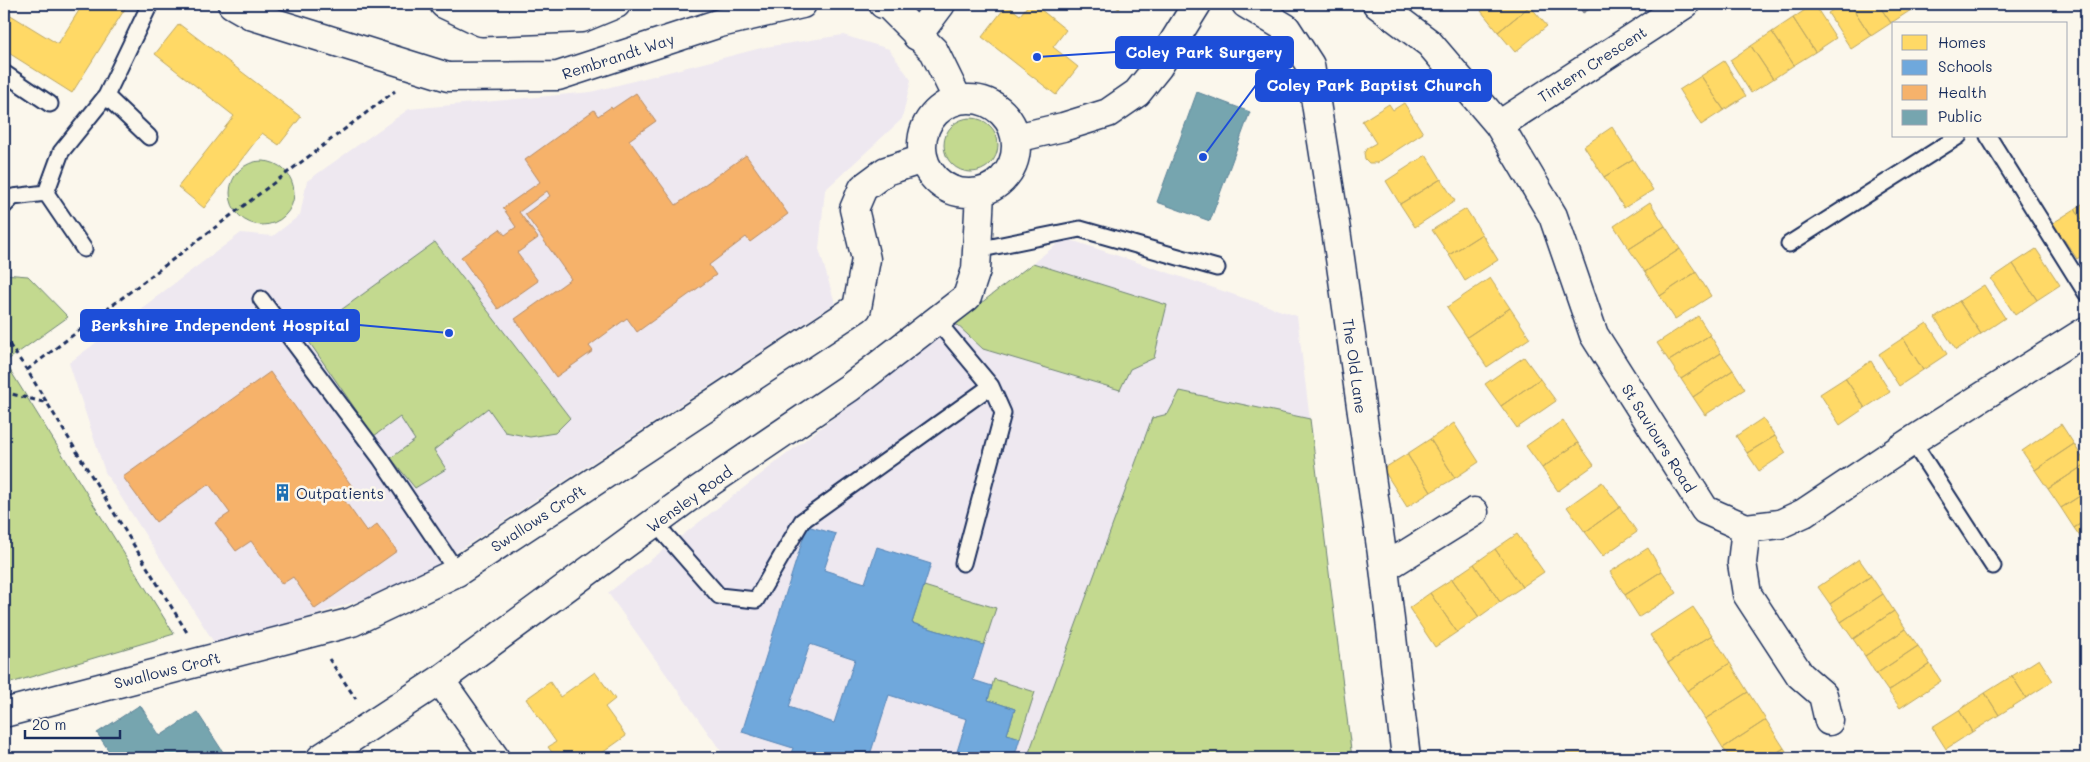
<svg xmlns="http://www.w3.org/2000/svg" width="2090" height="762" font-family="Mali,sans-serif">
<rect width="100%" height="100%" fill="#fbf7ec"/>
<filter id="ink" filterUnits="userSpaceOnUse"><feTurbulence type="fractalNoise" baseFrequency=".02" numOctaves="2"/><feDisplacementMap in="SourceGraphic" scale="10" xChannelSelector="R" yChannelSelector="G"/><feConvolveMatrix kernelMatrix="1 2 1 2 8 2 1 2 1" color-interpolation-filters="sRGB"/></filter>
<g filter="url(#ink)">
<path fill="#eee8f0" d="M843,35L889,49L911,80L902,119L825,190L819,249L835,303L406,585L217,647L105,472L69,363L241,233L273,236L300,215L307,181L409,109L591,92L765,47Z
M1065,238L1297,316L1352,758H726L608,593Z"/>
<path fill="#c3d98f" stroke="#6f8476" d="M944 145a27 27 0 1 1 54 0a27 27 0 1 1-54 0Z
M230 193a32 32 0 1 1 64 0a32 32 0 1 1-64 0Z
M435,242L570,418L555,433L530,437L505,432L488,408L434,450L446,469L415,488L391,458L415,440L400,417L374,436L305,336Z
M1033,263L1167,305L1154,358L1130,369L1120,390L983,349L955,323Z
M4,274L28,276L68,317L5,362L174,634L4,685Z
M1180,391L1310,419L1352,758H1027L1152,418L1168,414Z
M924,586L996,608L984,645L912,623Z
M994,679L1035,692L1020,738L1007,734L1015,709L988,700Z"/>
<path fill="#ffd966" stroke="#bba664" d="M83,4H128L72,93L4,50V11L58,44Z
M476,4H525L496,13Z
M1029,4H1034L1066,30L1053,47L1078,67L1056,95L982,37L1007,5L1020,15Z
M1111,4H1123L1119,9Z
M1491,4H1528L1530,6L1498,32L1481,11Z
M1814,4L1836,38L1815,52L1793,18Z
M1842,4H1850L1871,36L1851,49L1828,13Z
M1850,4H1878L1891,23L1871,36Z
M1878,4H1906L1911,10L1891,23Z
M1906,4H1920L1911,10Z
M1530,6L1547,26L1515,52L1498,32Z
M1793,18L1815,52L1794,65L1772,32Z
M179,24L301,117L279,145L262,133L204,208L178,187L234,116L155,54Z
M1772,32L1794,65L1773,79L1751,46Z
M1751,46L1773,79L1751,93L1730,60Z
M1724,61L1746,96L1724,110L1701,76Z
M1701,76L1724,110L1701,125L1679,90Z
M1404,103L1423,133L1377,163H1369L1365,159L1364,153L1367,148L1376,143L1362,121L1389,104L1393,110Z
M1612,127L1633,159L1604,177L1584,146Z
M1426,155L1441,179L1400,204L1386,181Z
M1633,159L1653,190L1624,208L1604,177Z
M1441,179L1455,201L1415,227L1400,204Z
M2086,201V226L2075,209Z
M1650,202L1665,226L1629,249L1614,226Z
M1466,209L1482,234L1449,255L1432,230Z
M2075,209L2086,226V253L2077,259L2053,223Z
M1665,226L1680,249L1645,272L1629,249Z
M1482,234L1498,260L1465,281L1449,255Z
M1680,249L1696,272L1660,296L1645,272Z
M2036,249L2060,285L2037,300L2013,264Z
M2013,264L2037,300L2015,315L1991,279Z
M1696,272L1711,296L1675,319L1660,296Z
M1490,278L1510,308L1467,337L1447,307Z
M1984,285L2005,318L1981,334L1959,301Z
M1959,301L1981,334L1956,350L1935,318Z
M1510,308L1530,338L1487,367L1467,337Z
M1698,316L1710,335L1669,361L1657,343Z
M1927,323L1947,354L1923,370L1903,338Z
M1710,335L1721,353L1681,379L1669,361Z
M1903,338L1923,370L1899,386L1879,354Z
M1721,353L1733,370L1693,397L1681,379Z
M1524,357L1540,379L1501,406L1485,384Z
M1871,361L1890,392L1865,408L1845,378Z
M1733,370L1745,389L1705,415L1693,397Z
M1845,378L1865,408L1840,425L1820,394Z
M1540,379L1556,401L1517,428L1501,406Z
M1763,418L1775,436L1747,453L1736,436Z
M1563,420L1578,443L1542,468L1526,446Z
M1454,423L1479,462L1455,478L1430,439Z
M2061,424L2074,444L2035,470L2022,451Z
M1775,436L1786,453L1759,471L1747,453Z
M1430,439L1455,478L1431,492L1407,454Z
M1578,443L1594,465L1558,491L1542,468Z
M2074,444L2086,464L2048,489L2035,470Z
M1407,454L1431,492L1407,507L1383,469Z
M2086,464V492L2061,508L2048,489Z
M1602,482L1620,507L1585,532L1567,507Z
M2086,492V520L2074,528L2061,508Z
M1620,507L1637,532L1603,556L1585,532Z
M2086,520V545L2074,528Z
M1517,534L1544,572L1522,587L1495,549Z
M1648,548L1662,571L1625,595L1610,572Z
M1495,549L1522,587L1500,602L1474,564Z
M1859,559L1871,576L1830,604L1818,587Z
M1474,564L1500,602L1479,617L1452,579Z
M1662,571L1677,593L1639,617L1625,595Z
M1871,576L1883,594L1841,622L1830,604Z
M1452,579L1479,617L1457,632L1430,593Z
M1430,593L1457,632L1435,647L1409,608Z
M1883,594L1894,611L1853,639L1841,622Z
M1693,607L1712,635L1668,663L1650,635Z
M1894,611L1906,629L1865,656L1853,639Z
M1906,629L1918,646L1876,674L1865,656Z
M1712,635L1730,663L1687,691L1668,663Z
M1918,646L1930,664L1888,691L1876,674Z
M2039,659L2053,681L2026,698L2012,676Z
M1730,663L1748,692L1705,719L1687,691Z
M1930,664L1941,681L1900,708L1888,691Z
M595,672L615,699L605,707L626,736L595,758H556L548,747L556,742L526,699L550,682L560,697Z
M2012,676L2026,698L1999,715L1985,693Z
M1748,692L1766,720L1723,748L1705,719Z
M1985,693L1999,715L1972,732L1959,710Z
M1959,710L1972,732L1946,749L1932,727Z
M1766,720L1784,748L1769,758H1730L1723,748Z
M1784,748L1791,758H1769Z
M1640,751V758H1617L1616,752Z
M1593,752H1616L1617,758H1593Z
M1593,752V758H1569V753Z
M1545,753H1569V758H1546Z
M1545,753L1546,758H1522V754Z
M1522,754V758H1498V755Z
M1498,755V758H1475L1474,756Z
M1474,756L1475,758H1451V757Z"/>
<path fill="#6fa8dc" stroke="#5684b6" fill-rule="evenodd" d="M807,526L836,534L824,570L865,583L877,547L931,564L912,623L984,645L973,680L992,686L988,700L1015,709L1007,734L1020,738L1014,758H955L967,719L889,695L869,758H789L793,748L742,732ZM810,644L855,659L834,723L789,707Z"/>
<path fill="#f6b26b" stroke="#b48b67" d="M636,93L656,121L629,140L676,205L746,155L788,214L750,242L746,237L709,265L716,275L637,332L627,318L589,346L593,351L556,377L515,319L571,279L525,214L550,196L547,191L519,212L538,238L517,253L538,281L498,309L461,257L500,229L505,235L516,227L503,208L540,182L525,160L594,110L598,116L611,107L612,109Z
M270,372L354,489L342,497L367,532L377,524L397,551L315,609L293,577L282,584L251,541L236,551L215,523L230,513L209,484L156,522L123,477Z"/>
<path fill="#76a5af" stroke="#5b8297" d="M1197,92L1250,112L1210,221L1157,202Z
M140,705L160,736L197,712L227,758H105L111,754L97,733Z"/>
<path fill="#999" stroke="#737987" d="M1577,4H1598L1583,13Z"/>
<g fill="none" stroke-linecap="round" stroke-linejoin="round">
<defs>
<path id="lane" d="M4,73L50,104
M106,96L149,137
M1988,136L2086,293
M46,193L84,249
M4,206L13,197L46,193L61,152L106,96L150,4
M1789,244L1959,136
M977,250L1080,229L1217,268
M261,299L381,459L457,572
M1912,441L1993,566
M655,523L719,596L756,600L802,521L991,386L936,320
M963,563L1003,413L991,386"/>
<path id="street" d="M232,4L253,16L448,77L558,76L720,23L802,4
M444,4L482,22L582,18L616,4
M883,4L888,5L934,51L958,100
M1246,4L1286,28L1310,65L1336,230L1384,568L1406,758
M1377,4L1429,43L1499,125L1553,216L1594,335L1705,510L1746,528L1780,524L1804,513L1912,441L2086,331
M917,36L941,4
M922 146a47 47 0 1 1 94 0a47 47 0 1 1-94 0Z
M1499,125L1685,4
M1016,138L1063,127L1108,113L1137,93L1158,67L1197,4
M1746,528L1742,563L1747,594L1800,675L1823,695L1829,721
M1384,568L1474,512
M440,680L495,758
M4,713L352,622L457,572L857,308L866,259L854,209L863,188L886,171L923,159
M321,758L440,680L700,489L849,388L967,297L976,270L980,193"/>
</defs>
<use href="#lane" stroke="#1b2f5e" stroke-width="19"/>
<use href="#street" stroke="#1b2f5e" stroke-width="31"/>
<path stroke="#1b2f5e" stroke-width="3" stroke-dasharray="5 4" stroke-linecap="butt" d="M4,337L27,370L188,634
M27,370L395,91
M4,392L47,403
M329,659L356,699"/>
<use href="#lane" stroke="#fbf7ec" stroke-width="15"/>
<use href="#street" stroke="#fbf7ec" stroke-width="28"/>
</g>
</g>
<defs>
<symbol id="building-bare" viewBox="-9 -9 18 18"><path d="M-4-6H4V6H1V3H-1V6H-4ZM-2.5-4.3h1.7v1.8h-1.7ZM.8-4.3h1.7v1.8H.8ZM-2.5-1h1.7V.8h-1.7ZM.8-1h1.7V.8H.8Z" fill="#1f6fb2" stroke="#fbf7ec" stroke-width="2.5" paint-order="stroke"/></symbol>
</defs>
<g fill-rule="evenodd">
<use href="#building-bare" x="270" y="480" width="25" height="25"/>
</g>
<g text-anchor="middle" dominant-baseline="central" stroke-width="5" stroke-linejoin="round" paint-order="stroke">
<g font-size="15" fill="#1b2f5e" stroke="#fbf7ec">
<text transform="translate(618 56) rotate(-18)">Rembrandt Way</text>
<text transform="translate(1592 64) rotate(-33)">Tintern Crescent</text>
<text transform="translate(1355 366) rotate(82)">The Old Lane</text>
<text transform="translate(1659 438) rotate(58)">St Saviours Road</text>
<text transform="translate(689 499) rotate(-36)">Wensley Road</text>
<text transform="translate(538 518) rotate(-33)">Swallows Croft</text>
<text transform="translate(167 670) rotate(-14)">Swallows Croft</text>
</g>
<g font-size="15" fill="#1b2f5e" stroke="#fbf7ec" text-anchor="start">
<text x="296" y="493">Outpatients</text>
</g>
</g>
<path fill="none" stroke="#1d4ed8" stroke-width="2" d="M1037 57L1116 52M1203 157L1256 85M449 333L359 325"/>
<g fill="#1d4ed8" stroke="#fbf7ec" stroke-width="2">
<circle cx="1037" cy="57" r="5"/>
<circle cx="1203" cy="157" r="5"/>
<circle cx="449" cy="333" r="5"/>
</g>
<g fill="#1d4ed8" stroke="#1d4ed8" stroke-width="2">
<rect x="1116" y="37" width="177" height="31" rx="5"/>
<rect x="1256" y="70" width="235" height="31" rx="5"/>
<rect x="81" y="310" width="278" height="31" rx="5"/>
</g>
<g font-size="16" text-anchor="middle" font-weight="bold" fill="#fff">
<text x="1204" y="58">Coley Park Surgery</text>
<text x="1374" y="91">Coley Park Baptist Church</text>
<text x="220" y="331">Berkshire Independent Hospital</text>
</g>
<rect width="2090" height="762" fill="none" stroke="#fbf7ec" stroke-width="20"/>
<rect x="10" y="10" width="2070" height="742" fill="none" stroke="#1b2f5e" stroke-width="2" filter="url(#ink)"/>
<rect x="1892" y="22" width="175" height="115" fill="#fbf7ec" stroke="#a1a7b3"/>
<rect x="1902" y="35" width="25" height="15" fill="#ffd966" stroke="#a1a7b3"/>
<text x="1938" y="48" font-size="15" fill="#1b2f5e">Homes</text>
<rect x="1902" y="60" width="25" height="15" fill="#6fa8dc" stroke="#a1a7b3"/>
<text x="1938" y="72" font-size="15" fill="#1b2f5e">Schools</text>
<rect x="1902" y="85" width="25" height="15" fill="#f6b26b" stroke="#a1a7b3"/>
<text x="1938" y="98" font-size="15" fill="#1b2f5e">Health</text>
<rect x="1902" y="110" width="25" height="15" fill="#76a5af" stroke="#a1a7b3"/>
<text x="1938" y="122" font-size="15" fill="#1b2f5e">Public</text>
<path d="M25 730v8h95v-8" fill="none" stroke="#1b2f5e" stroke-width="2.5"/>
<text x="32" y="730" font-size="15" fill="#1b2f5e" stroke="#fbf7ec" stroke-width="4" paint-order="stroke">20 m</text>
</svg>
